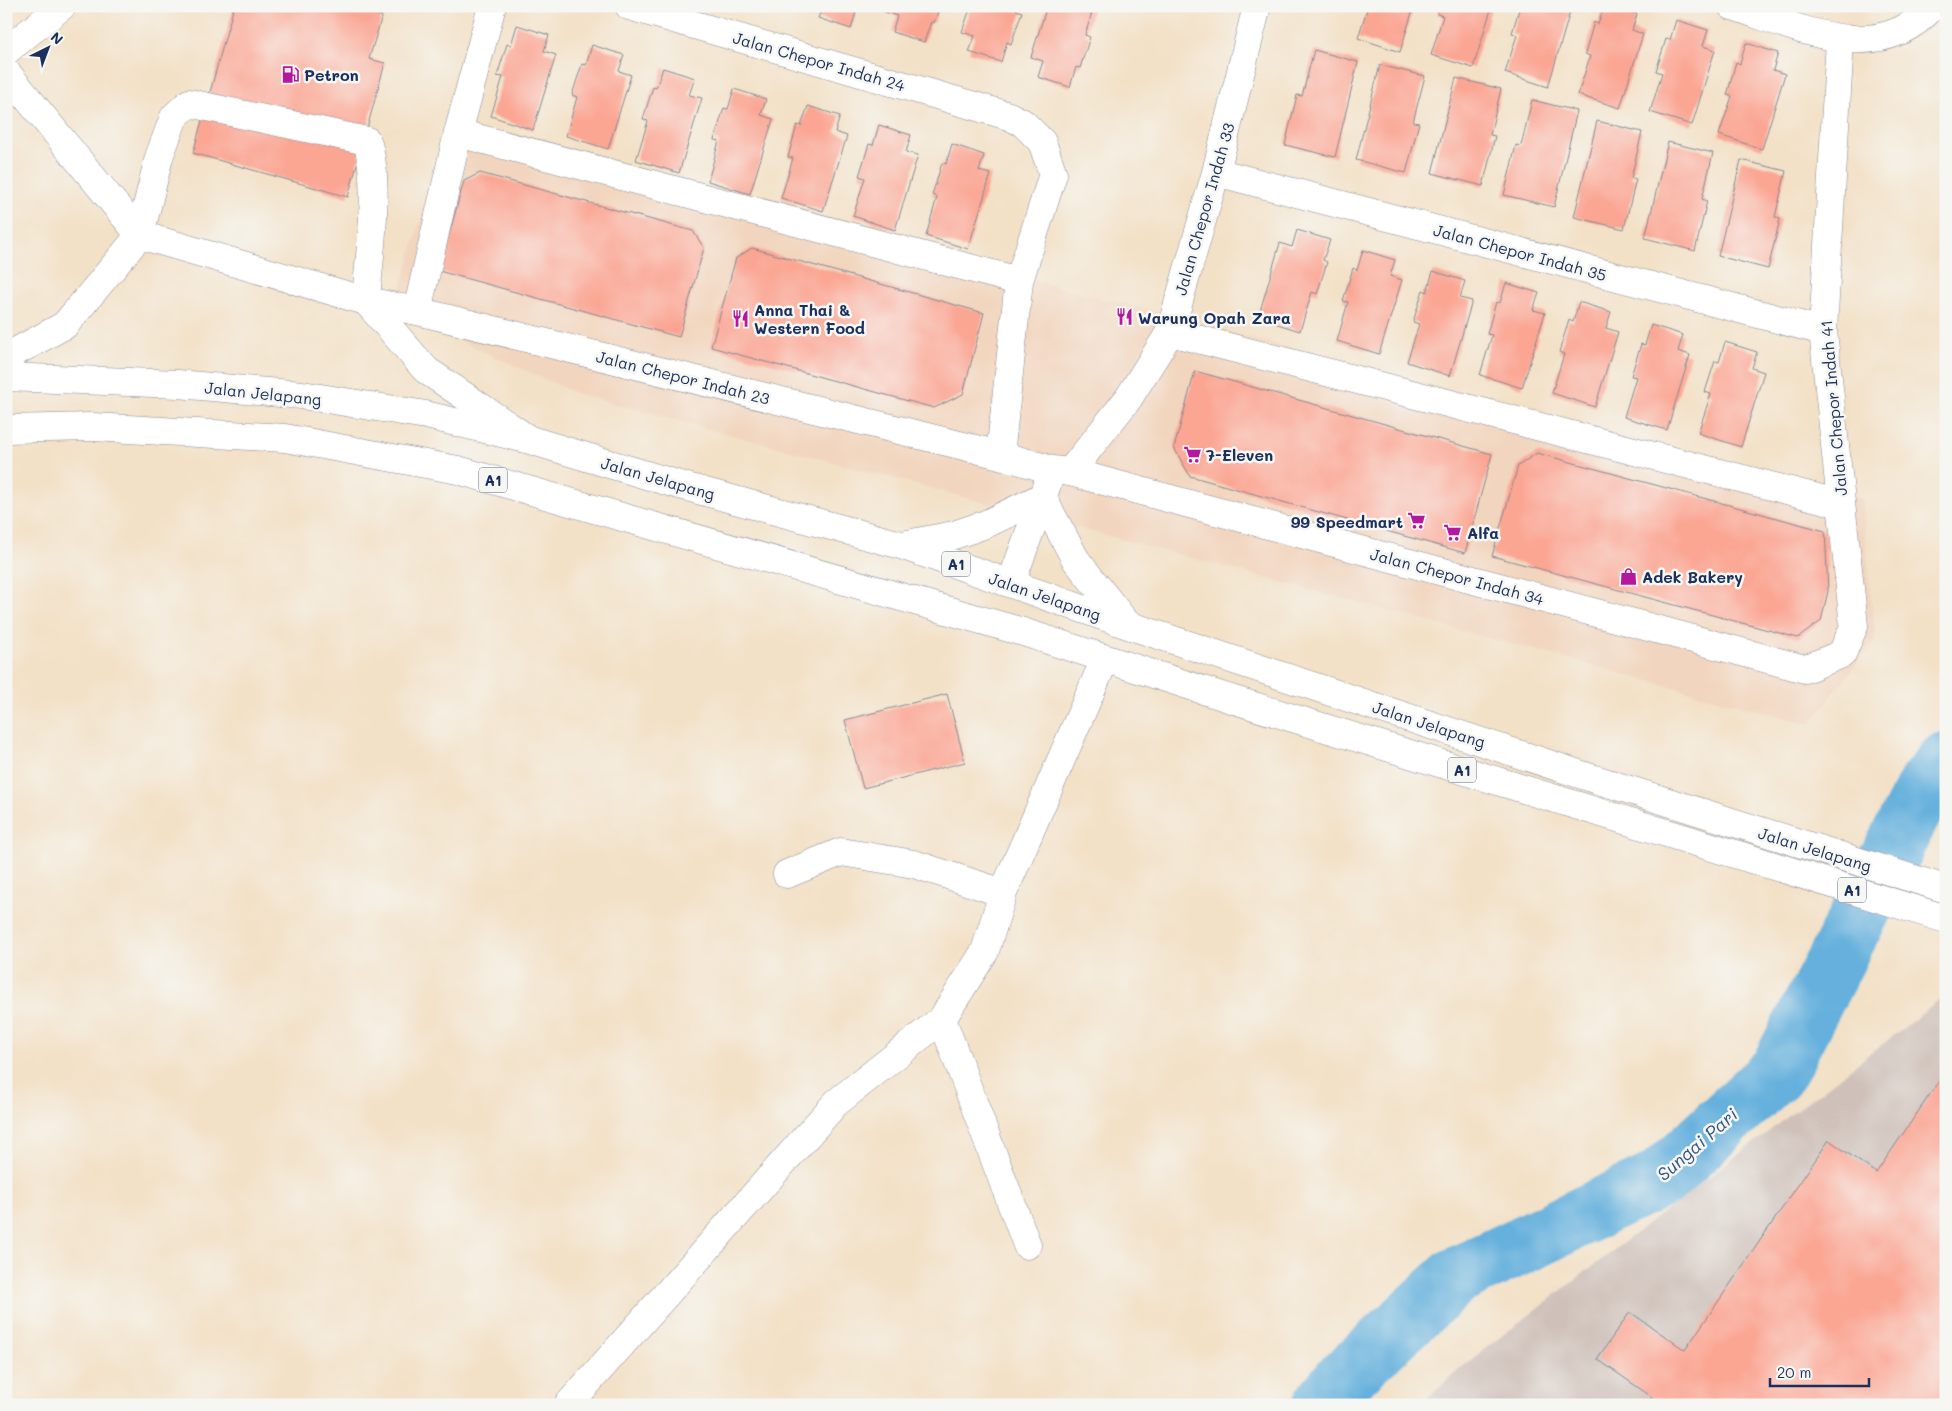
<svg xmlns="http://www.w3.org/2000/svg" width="1952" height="1411" font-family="Mali,sans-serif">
<rect width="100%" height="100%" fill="#f6f6f2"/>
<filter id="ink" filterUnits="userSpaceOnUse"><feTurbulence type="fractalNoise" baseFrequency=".02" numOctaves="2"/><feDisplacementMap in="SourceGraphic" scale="10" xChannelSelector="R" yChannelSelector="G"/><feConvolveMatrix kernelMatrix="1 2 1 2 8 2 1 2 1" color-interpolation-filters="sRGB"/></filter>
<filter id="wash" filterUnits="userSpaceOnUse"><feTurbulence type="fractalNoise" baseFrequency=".0096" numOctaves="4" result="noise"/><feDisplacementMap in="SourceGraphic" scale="20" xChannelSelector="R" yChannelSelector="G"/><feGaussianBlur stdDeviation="1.12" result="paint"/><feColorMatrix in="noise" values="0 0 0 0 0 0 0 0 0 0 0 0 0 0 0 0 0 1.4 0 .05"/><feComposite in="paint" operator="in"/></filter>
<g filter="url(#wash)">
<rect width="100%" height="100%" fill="#f3e1c7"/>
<path fill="#f2d5be" d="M447,125L1862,499L1875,640L1810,724L575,393L395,311Z"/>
<path fill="#cfc1ba" d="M1944,997H1946V1405H1419L1473,1358Z"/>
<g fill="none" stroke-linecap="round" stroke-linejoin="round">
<path stroke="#65b0dd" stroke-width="59" d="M1322,1405L1342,1380L1455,1277L1662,1178L1778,1071L1927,784L1946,761"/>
</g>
<g id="blocks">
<path fill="#fba593" d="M234,6H351L382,16L369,59L385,63L348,197L193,153Z
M823,6H862L861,10L857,9L851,29L818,18Z
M887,6H940L934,23L931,22L924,42L892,32L897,16L885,12Z
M971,6H1018L1016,10L1022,12L1011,44L1007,42L1001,62L969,52L975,36L962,32Z
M1047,6H1094L1085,35L1090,37L1080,68L1076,67L1070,87L1038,77L1043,61L1031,57Z
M1368,6H1414L1400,52L1358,38Z
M1440,6H1492L1473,68L1431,55L1443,16L1437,14Z
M1520,6H1559L1558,9L1570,12L1548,87L1505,73L1517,35L1512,33Z
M1604,6H1613L1637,14L1632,30L1643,34L1620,108L1578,95L1590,56L1585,54L1594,22L1598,24Z
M1676,20L1708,30L1703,46L1715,50L1692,125L1650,112L1662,73L1656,71L1666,39L1670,40Z
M517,25L549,35L544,51L556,55L533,130L491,116L503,77L497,76L507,44L511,45Z
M1746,43L1778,53L1773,70L1785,74L1762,149L1719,135L1732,96L1727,95L1736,62L1740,64Z
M592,45L624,55L619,71L631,75L608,149L566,136L577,97L572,95L582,64L586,65Z
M1314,50L1358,62L1335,157L1285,145L1297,95L1302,96Z
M1380,65L1425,76L1413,122L1419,123L1406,173L1356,160Z
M663,68L695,78L689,95L702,98L679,173L636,160L648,121L643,119L653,87L656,88Z
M1456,78L1501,89L1490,135L1495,136L1483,186L1432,173Z
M734,89L766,99L761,115L773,119L750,194L708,181L719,141L714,140L724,108L728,109Z
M1532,100L1577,111L1554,207L1504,195L1516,145L1521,146Z
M808,106L840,116L835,132L847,136L823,211L781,198L793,158L788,157L797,125L801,126Z
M1597,121L1642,132L1631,178L1636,179L1624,229L1574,217Z
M879,125L911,135L906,152L918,155L895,230L853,216L865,178L859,176L869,144L873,145Z
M1668,142L1713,153L1702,199L1707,201L1695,251L1645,238Z
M952,144L984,155L979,171L991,174L968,249L926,236L937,197L932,195L942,163L946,164Z
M1741,160L1786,171L1775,217L1780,219L1768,269L1718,256Z
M480,173L693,231L704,248L679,337L439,271L464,181Z
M1297,230L1330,240L1323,260L1327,262L1317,294L1312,292L1300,331L1258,318L1280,243L1292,247Z
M752,248L984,313L963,394L934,408L711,347L736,258Z
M1363,250L1395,260L1390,276L1402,280L1379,354L1337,341L1348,302L1343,301L1353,268L1357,270Z
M1433,271L1465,281L1460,298L1472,301L1450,376L1407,362L1419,324L1413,322L1423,290L1427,292Z
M1506,283L1539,293L1533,310L1545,313L1522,388L1480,375L1492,335L1487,334L1496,302L1500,303Z
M1579,302L1611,312L1606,328L1618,332L1595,407L1552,393L1564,354L1559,352L1569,320L1573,322Z
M1651,325L1683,335L1678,351L1690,355L1667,430L1624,417L1636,377L1631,376L1641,344L1645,345Z
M1725,342L1757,352L1752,368L1764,372L1741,447L1698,433L1711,394L1705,392L1715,361L1719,362Z
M1195,371L1492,454L1465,553L1190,476L1174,448Z
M1537,453L1825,531L1828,591L1821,621L1798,638L1492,556L1518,466Z
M947,694L965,762L863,788L845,720Z
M1946,1071V1405H1647L1652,1397L1597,1359L1630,1312L1685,1350L1829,1140L1876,1173Z"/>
</g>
</g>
<g filter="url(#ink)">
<use href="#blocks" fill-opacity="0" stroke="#878892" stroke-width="1"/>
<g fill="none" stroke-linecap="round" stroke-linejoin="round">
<defs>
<path id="minor" d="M629,6L1009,116L1023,123L1042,142L1053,174L1019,281L1000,455
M1732,6C1799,27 1877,69 1933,6
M6,51L62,6
M6,72L140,235L366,301L417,311L1000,455L1052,470L1070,472L1805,669L1842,654L1854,626L1823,331L1840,40
M458,133L1019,281
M1216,172L1823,331
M417,311L458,133L492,6
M1170,332L1841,504
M6,357L65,325L140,235L159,157L174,117L189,103L367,141C381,185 369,254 366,301L426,370L528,439
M1070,472L1128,399L1170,332L1216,172L1257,6
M1011,583L1049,479
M787,874L841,852L914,864L1003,893
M942,1019L1027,1245
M568,1405L836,1103L942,1019L985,951L1003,893L1105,659"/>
<path id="major" d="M6,377L178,384L302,395L426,415L530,440L676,484L901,545L1128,625L1582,775L1946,889
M6,429L93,427L285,438L458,470L1023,632L1231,699L1946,919
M902,545L954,535L986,524L1042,497L1076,560L1127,624"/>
</defs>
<use href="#minor" stroke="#878892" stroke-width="29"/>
<use href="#major" stroke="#878892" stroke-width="29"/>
<use href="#minor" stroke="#fff" stroke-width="28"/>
<use href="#major" stroke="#fff" stroke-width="28"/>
</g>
</g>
<defs>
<symbol id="fuel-bare" viewBox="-9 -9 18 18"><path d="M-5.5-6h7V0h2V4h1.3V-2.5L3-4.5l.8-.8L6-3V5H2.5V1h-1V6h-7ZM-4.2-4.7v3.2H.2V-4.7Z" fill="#b5179e" stroke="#f6f6f2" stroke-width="2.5" paint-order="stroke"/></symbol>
<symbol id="restaurant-bare" viewBox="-9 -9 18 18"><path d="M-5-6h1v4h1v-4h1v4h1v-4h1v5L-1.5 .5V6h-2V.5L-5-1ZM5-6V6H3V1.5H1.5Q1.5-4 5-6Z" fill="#b5179e" stroke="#f6f6f2" stroke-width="2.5" paint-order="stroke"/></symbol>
<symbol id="supermarket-bare" viewBox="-9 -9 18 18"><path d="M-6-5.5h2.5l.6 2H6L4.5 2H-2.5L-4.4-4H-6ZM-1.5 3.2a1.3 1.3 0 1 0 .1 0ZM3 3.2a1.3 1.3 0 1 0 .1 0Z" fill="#b5179e" stroke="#f6f6f2" stroke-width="2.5" paint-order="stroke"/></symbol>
<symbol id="shop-bare" viewBox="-9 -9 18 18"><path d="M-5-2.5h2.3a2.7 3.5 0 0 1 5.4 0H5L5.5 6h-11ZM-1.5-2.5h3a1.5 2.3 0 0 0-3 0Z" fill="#b5179e" stroke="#f6f6f2" stroke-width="2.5" paint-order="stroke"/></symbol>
</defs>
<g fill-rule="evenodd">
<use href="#fuel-bare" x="278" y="62" width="25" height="25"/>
<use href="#restaurant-bare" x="1112" y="304" width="25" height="25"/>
<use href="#restaurant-bare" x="728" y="306" width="25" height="25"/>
<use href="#supermarket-bare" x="1180" y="442" width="25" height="25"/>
<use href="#supermarket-bare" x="1404" y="508" width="25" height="25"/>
<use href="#supermarket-bare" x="1440" y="520" width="25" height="25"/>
<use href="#shop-bare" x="1616" y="564" width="25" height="25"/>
</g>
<g text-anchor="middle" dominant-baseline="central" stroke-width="5" stroke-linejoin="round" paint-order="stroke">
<g fill="#f6f6f2" stroke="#5d6b8a" stroke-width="1">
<rect x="479" y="467.5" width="28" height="25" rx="4"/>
<rect x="942" y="551.5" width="28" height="25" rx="4"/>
<rect x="1448" y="757.5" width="28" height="25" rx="4"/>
<rect x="1838" y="877.5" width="28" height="25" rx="4"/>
</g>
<g font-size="15" font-weight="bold" fill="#1b2f5e">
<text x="493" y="480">A1</text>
<text x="956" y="564">A1</text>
<text x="1462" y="770">A1</text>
<text x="1852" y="890">A1</text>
</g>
<g font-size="16" fill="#1b2f5e" stroke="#f6f6f2">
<text transform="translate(819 61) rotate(16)">Jalan Chepor Indah 24</text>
<text transform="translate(1204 209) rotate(-74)">Jalan Chepor Indah 33</text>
<text transform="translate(1520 252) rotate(15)">Jalan Chepor Indah 35</text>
<text transform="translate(683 377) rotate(14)">Jalan Chepor Indah 23</text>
<text transform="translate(263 393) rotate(6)">Jalan Jelapang</text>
<text transform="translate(1833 408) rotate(-95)">Jalan Chepor Indah 41</text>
<text transform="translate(658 478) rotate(16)">Jalan Jelapang</text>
<text transform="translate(1457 576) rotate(15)">Jalan Chepor Indah 34</text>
<text transform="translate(1045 596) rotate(19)">Jalan Jelapang</text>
<text transform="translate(1429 724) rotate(18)">Jalan Jelapang</text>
<text transform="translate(1815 849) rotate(17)">Jalan Jelapang</text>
</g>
<g font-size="16" font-weight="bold" fill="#1b2f5e" stroke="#f6f6f2" text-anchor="start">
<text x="304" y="74">Petron</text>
<text x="754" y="309">Anna Thai &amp;<tspan x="754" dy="18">Western Food</tspan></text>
<text x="1138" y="317">Warung Opah Zara</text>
<text x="1206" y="454">7-Eleven</text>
<text x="1403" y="521" text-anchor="end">99 Speedmart</text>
<text x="1467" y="532">Alfa</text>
<text x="1642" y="576">Adek Bakery</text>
</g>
<g font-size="18" font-style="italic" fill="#315684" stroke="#f6f6f2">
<text transform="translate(1697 1144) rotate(-41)">Sungai Pari</text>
</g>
</g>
<rect width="1952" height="1411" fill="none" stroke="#f6f6f2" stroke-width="25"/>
<g transform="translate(48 48) rotate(42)" stroke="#f6f6f2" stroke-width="4" paint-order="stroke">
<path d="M0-4L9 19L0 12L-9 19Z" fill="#1b2f5e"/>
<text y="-8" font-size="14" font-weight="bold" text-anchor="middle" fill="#1b2f5e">N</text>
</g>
<path d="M1770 1378v8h99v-8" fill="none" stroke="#1b2f5e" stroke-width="2.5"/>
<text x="1777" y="1378" font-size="15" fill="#1b2f5e" stroke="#f6f6f2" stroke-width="4" paint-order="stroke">20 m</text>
</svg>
